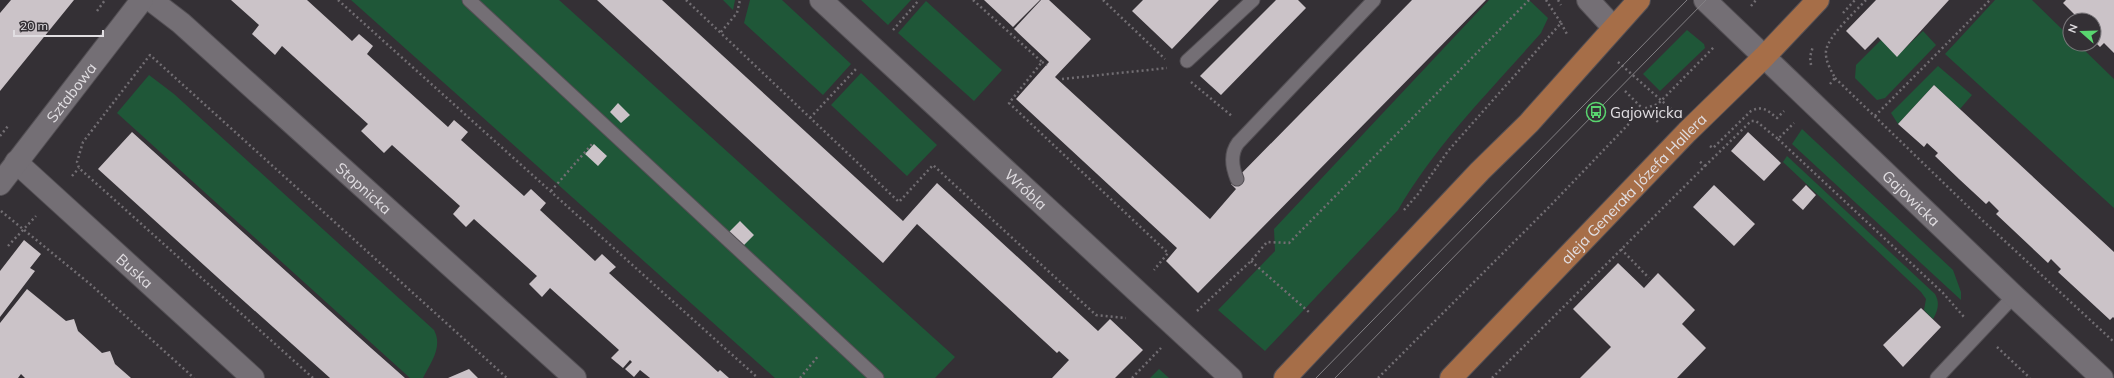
<svg xmlns="http://www.w3.org/2000/svg" width="2114" height="378" font-family="Mulish,sans-serif">
<rect width="100%" height="100%" fill="#343035"/>
<path fill="#1f5738" d="M351,0H559L955,357L935,378H775Z
M723,0H735L733,10Z
M750,0H782L851,64L823,95L744,23Z
M861,0H911L888,25Z
M1489,0H1529L1548,18L1541,33C1491,90 1436,144 1398,210L1265,351L1218,310L1275,251L1274,229Z
M1995,0H2032L2070,37V44H2078L2114,79V208L1945,54Z
M926,1L1002,70L974,101L898,33Z
M1687,30L1704,44L1705,48L1660,91L1643,74Z
M1923,31L1936,45L1885,98L1877,100L1855,78L1856,65L1882,39L1897,56Z
M1938,66L1972,95L1960,109L1934,85L1898,124L1891,113Z
M861,73L937,145L907,176L831,105Z
M149,75L174,94L434,330C443,347 431,362 423,378H410L117,113Z
M1802,129L1953,270L1961,292V300L1792,144Z
M1787,156L1935,294C1940,303 1938,310 1933,319L1924,310L1926,299L1921,292L1783,162Z
M1159,369L1169,378H1150Z"/>
<path fill="#cbc3c8" d="M11,0H74L0,91V13Z
M231,0H307L352,41L359,34L373,46L367,54L448,127L454,120L468,132L461,140L524,196L531,189L546,203L540,210L595,261L602,254L616,267L609,273L718,372L720,370L729,378H650L640,370L634,377L625,369L632,362L630,360L623,368L611,358L619,350L550,288L542,297L529,284L537,276L474,219L466,227L453,214L460,206L392,145L384,153L361,131L368,124L326,86L282,46L275,55L252,34L259,25Z
M597,0H662L903,221L937,183L1098,331L1110,319L1143,350L1115,378H1052L1069,360L1059,351L1057,353L917,224L883,263Z
M984,0H1040L1013,27Z
M1041,0H1049L1091,39L1055,77L1210,219L1236,189L1231,184L1233,182L1412,0H1486L1198,293L1166,261L1177,248L1016,99L1049,62L1014,29Z
M1143,0H1219L1172,49L1132,11Z
M1276,0H1298L1306,8L1221,95L1200,76Z
M1876,0H1949L1897,57L1878,37L1865,50L1846,31Z
M2066,0H2114V53L2104,43L2100,47L2094,41V20H2080L2063,3Z
M1934,85L2114,252V318L2113,317L2110,320L2058,272L2061,269L2051,259L2048,263L1996,214L1999,211L1989,201L1986,204L1959,179L1935,156L1938,153L1927,143L1924,147L1898,124Z
M618,103L630,115L621,123L610,112Z
M132,132L371,348L405,378H330L227,286L98,169Z
M1748,132L1781,163L1764,181L1731,151Z
M594,144L607,156L598,166L585,154Z
M1714,185L1755,224L1734,246L1693,207Z
M1806,185L1816,195L1803,210L1792,200Z
M740,221L754,235L743,246L729,232Z
M24,240L41,254L30,268L35,271L0,317V271Z
M1618,263L1644,288L1658,273L1695,310L1682,324L1706,348L1677,378H1580L1611,347L1573,309Z
M27,289L66,321L74,319L78,331L102,353L110,351L115,364L131,378H25L21,374L18,378H0V323Z
M1921,308L1941,327L1903,367L1883,345Z
M469,369L478,378H448Z"/>
<g fill="none" stroke-linecap="round" stroke-linejoin="round">
<defs>
<path id="lane" d="M469,0L877,378
M1187,61L1253,0
M1237,179C1232,167 1230,154 1238,143L1374,0
M1937,378L2014,296"/>
<g id="street">
<path id="s1" d="M151,0L181,23L575,378"/>
<path id="s2" d="M821,0L1231,378"/>
<path d="M1588,0L1613,27"/>
<path id="s3" d="M16,162L253,378"/>
<path id="s4" d="M0,184L142,0"/>
</g>
<g id="secondary">
<path id="s5" d="M1705,0L2014,296L2102,378"/>
</g>
<g id="primary">
<path d="M1285,378L1480,171L1529,123L1639,0"/>
<path id="s6" d="M1451,378L1687,132L1764,57L1818,0"/>
</g>
</defs>
<use href="#lane" stroke="#534f54" stroke-width="15"/>
<use href="#street" stroke="#534f54" stroke-width="24"/>
<use href="#secondary" stroke="#534f54" stroke-width="24"/>
<use href="#primary" stroke="#534f54" stroke-width="24"/>
<path stroke="#726e73" stroke-width="2.5" stroke-dasharray="2 3" stroke-linecap="butt" d="M338,0L758,378
M686,0L899,202L933,165L1096,315L1126,318
M973,0L1042,62L1009,103L1168,253L1154,270
M1103,0L1165,59
M1558,0L1561,5
M1751,6L1756,0
M97,11L105,0
M1843,13L1855,0
M1561,23L1568,36
M893,30L919,0
M721,32L737,13L740,0
M1042,62L1047,65
M1618,62L1671,109
M1811,65L1810,57L1813,46
M1835,78L1981,219L2114,342
M1062,79L1167,68
M1191,82L1233,117
M1830,84L1835,78C1831,70 1825,61 1826,51C1828,36 1855,12 1866,0
M1625,91L1643,109
M1875,116L1990,0
M1653,117L1659,123
M810,118L856,69
M0,136L8,126
M1778,139L1943,293L1964,317
M1710,146L1713,148L1751,111C1763,105 1768,111 1777,118L1784,111
M1705,166L1751,121H1756L1778,139L1794,123
M72,176L79,168
M551,191L593,143
M1404,210L1418,194L1448,151L1561,23L1546,0
M1,211L90,284L194,378
M8,246L36,216
M1621,249L1649,278
M1251,261L1310,313
M1197,311L1251,261L1267,242L1289,243L1529,0
M1997,347L2030,378
M313,378L79,168L77,162L83,142L150,55L507,378
M800,378L819,355
M1132,378L1161,348
M1378,378L1551,205L1643,109L1658,104L1715,46
M1492,378L1705,166L1698,160"/>
<use href="#lane" stroke="#746f75" stroke-width="13"/>
<use href="#street" stroke="#746f75" stroke-width="22"/>
<use href="#secondary" stroke="#746f75" stroke-width="22"/>
<use href="#primary" stroke="#a66e48" stroke-width="22"/>
<path stroke="#838084" stroke-width="1" d="M1316,378L1687,0
M1335,378L1706,0"/>
</g>
<defs>
<symbol id="bus-ring" viewBox="-11 -11 22 22"><circle r="9.5" fill="#343035" stroke="#59d56f" stroke-width="1.5"/><path d="M-5-6H5V4H4V6H2V4H-2V6H-4V4H-5ZM-3.5-4V0h7V-4ZM-3.5 1.2v1.5H-2V1.2ZM2 1.2v1.5H3.5V1.2Z" fill="#59d56f"/></symbol>
</defs>
<g fill-rule="evenodd">
<use href="#bus-ring" x="1585" y="101" width="22" height="22"/>
</g>
<g text-anchor="middle" dominant-baseline="central" stroke-width="4" stroke-linejoin="round" paint-order="stroke">
<g font-size="15" fill="#e1dee2" stroke="#343035">
<text stroke="none"><textPath href="#s4" startOffset="116">Sztabowa</textPath></text>
<text stroke="none"><textPath href="#s1" startOffset="284">Stopnicka</textPath></text>
<text stroke="none"><textPath href="#s6" startOffset="263">aleja Generała Józefa Hallera</textPath></text>
<text stroke="none"><textPath href="#s2" startOffset="279">Wróbla</textPath></text>
<text stroke="none"><textPath href="#s5" startOffset="286">Gajowicka</textPath></text>
<text stroke="none"><textPath href="#s3" startOffset="161">Buska</textPath></text>
</g>
<g font-size="15" fill="#e1dee2" stroke="#343035" text-anchor="start">
<text x="1610" y="112">Gajowicka</text>
</g>
</g>
<g transform="translate(2082 32) rotate(290)"><circle r="19" fill="#343035" stroke="#79767a"/>
<path d="M0-3L7 15L0 10L-7 15Z" fill="#59d56f"/>
<text y="-6" font-size="11" font-weight="bold" text-anchor="middle" fill="#e1dee2">N</text>
</g>
<path d="M14 30v6h89v-6" fill="none" stroke="#e1dee2" stroke-width="2"/>
<text x="20" y="30" font-size="12" fill="#e1dee2" stroke="#343035" stroke-width="3" paint-order="stroke">20 m</text>
</svg>
